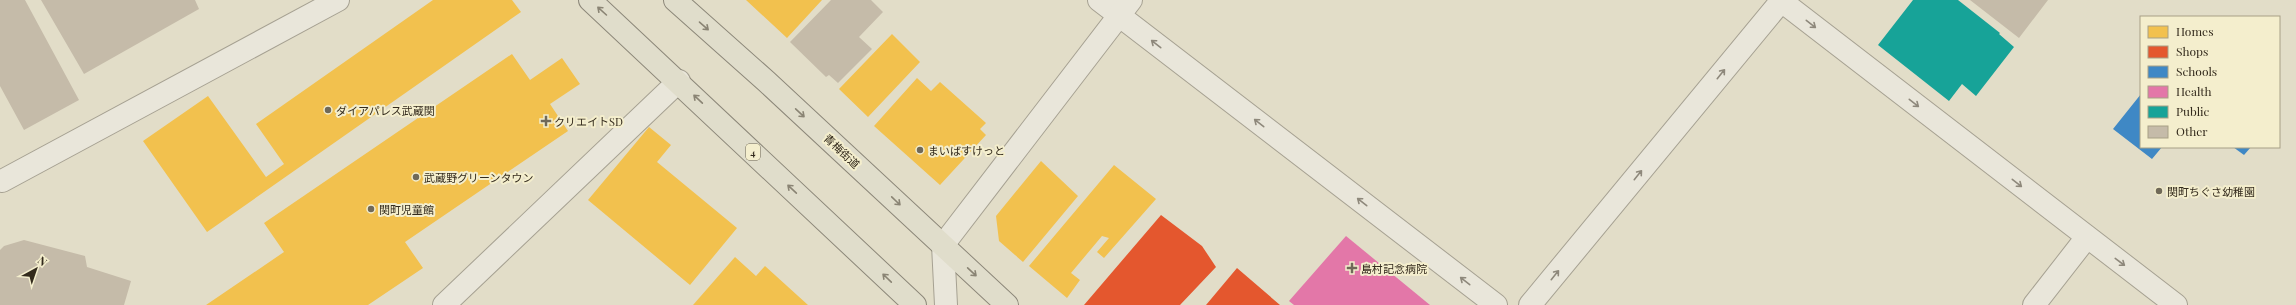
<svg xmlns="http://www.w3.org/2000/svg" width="2296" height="305" font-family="'Playfair Display','Noto Sans JP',serif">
<rect width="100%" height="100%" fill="#e2ddc8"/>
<path fill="#f2c14e" d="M433,0H512L521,12L207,232L143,141L208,96L266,177L284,164L256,124Z
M746,0H822L787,38Z
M892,34L920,62L868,117L839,89Z
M512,54L530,80L562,58L580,84L550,104L568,131L405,242L423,268L368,305H206L284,252L264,223Z
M917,78L931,91L940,82L986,123L980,129L986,135L940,185L874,126Z
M649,127L671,145L657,162L737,228L690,285L588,200Z
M1041,161L1078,196L1023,262L999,241L996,216Z
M1114,165L1156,199L1104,258L1097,252L1109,238L1102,236L1071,273L1080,280L1067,298L1029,266Z
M735,257L756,276L765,266L808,305H693Z"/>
<path fill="#e4572e" d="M1161,215L1202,246L1216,267L1180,305H1084Z
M1237,268L1280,305H1206Z"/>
<path fill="#3f88c5" d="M2141,94V147H2162L2152,159L2113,129Z
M2233,147H2251L2244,155Z"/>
<path fill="#e377a8" d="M1346,236L1430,305H1294L1289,301Z"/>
<path fill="#17a398" d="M1913,0H1958L2000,33L1999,34L2014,47L1976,96L1962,84L1949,101L1878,45Z"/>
<path fill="#c5bba9" d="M0,0H25L79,100L24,130L0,86Z
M41,0H195L199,9L84,74Z
M831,0H871L883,12L859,37L872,49L838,83L829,75L826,77L790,42Z
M1970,0H2048L2019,38Z
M24,240L85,256L87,267L131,281L124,305H0V250L4,246Z"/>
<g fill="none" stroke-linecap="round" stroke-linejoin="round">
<defs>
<path id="minor" d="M1099,0L1496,305
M1780,0L2176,305
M2,181L338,0
M444,305L679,81
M1530,305L1782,0
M2034,305L2087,237"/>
<path id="tertiary" d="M946,305L943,245L1131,0"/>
<path id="primary" d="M590,0L915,305
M675,0L766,81L1007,305"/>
</defs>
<use href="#minor" stroke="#a6a192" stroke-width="24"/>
<use href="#tertiary" stroke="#a6a192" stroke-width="24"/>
<use href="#primary" stroke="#8c8779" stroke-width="24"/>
<use href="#minor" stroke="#e9e6da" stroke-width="22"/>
<use href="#tertiary" stroke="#e9e6da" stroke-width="22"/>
<use href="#primary" stroke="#e0ddcb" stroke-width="22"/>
</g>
<defs><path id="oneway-shaft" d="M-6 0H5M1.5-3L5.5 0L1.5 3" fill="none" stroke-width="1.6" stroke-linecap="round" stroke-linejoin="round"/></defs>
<g stroke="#8a8474">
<use href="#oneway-shaft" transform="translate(602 11) rotate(-138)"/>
<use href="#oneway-shaft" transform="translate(704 26) rotate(41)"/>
<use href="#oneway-shaft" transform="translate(698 99) rotate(-137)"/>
<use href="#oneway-shaft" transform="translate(800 113) rotate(43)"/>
<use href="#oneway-shaft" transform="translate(792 189) rotate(-137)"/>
<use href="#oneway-shaft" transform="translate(896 201) rotate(44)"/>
<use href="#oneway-shaft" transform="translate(972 272) rotate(43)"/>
<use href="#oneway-shaft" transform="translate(887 278) rotate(-136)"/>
</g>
<g stroke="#8e887b">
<use href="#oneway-shaft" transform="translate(1811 24) rotate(38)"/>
<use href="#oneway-shaft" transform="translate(1156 44) rotate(-142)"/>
<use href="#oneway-shaft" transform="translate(1721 74) rotate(-51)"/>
<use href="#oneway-shaft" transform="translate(1914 103) rotate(38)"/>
<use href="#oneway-shaft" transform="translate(1259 123) rotate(-142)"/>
<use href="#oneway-shaft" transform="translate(1638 175) rotate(-51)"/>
<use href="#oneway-shaft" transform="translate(2017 183) rotate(38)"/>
<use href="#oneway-shaft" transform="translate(1362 202) rotate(-142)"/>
<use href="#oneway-shaft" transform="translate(2120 262) rotate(37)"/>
<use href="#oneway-shaft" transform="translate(1555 275) rotate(-51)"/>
<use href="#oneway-shaft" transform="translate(1465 281) rotate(-142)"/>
</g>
<g fill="#706958" stroke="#f4eecd" stroke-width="1.5">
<circle cx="328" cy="110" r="4"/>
<path d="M544 115h4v4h4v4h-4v4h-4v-4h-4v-4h4z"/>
<circle cx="920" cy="150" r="4"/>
<circle cx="416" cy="177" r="4"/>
<circle cx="2159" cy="191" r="4"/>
<circle cx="371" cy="209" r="4"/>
<path d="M1350 262h4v4h4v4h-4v4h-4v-4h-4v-4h4z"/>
</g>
<g text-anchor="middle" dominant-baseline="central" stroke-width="4" stroke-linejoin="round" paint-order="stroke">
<rect fill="#f4eecd" stroke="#6d6551" stroke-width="1" x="746" y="144" width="14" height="16" rx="3"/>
<g font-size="10" font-weight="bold" fill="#332a1c">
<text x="753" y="152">4</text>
</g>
<g font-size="11" fill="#332a1c" stroke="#f4eecd" text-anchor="start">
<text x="336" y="110">ダイアパレス武蔵関</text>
<text x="554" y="121">クリエイトSD</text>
<text x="928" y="150">まいばすけっと</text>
<text x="424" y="177">武蔵野グリーンタウン</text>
<text x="2167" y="191">関町ちぐさ幼稚園</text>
<text x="379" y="209">関町児童館</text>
<text x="1361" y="268">島村記念病院</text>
</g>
<g font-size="11" fill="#332a1c" stroke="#f4eecd">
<text transform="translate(842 151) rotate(43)">青梅街道</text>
</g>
</g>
<rect x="2140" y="16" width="140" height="132" fill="#f4eecd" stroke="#a7a086"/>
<rect x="2148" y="26" width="20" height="12" fill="#f2c14e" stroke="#a7a086"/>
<text x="2176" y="36" font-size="12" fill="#332a1c">Homes</text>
<rect x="2148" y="46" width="20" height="12" fill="#e4572e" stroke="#a7a086"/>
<text x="2176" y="56" font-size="12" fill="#332a1c">Shops</text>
<rect x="2148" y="66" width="20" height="12" fill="#3f88c5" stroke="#a7a086"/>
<text x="2176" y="76" font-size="12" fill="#332a1c">Schools</text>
<rect x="2148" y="86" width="20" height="12" fill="#e377a8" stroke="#a7a086"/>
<text x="2176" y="96" font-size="12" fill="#332a1c">Health</text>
<rect x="2148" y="106" width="20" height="12" fill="#17a398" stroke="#a7a086"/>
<text x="2176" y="116" font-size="12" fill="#332a1c">Public</text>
<rect x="2148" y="126" width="20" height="12" fill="#c5bba9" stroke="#a7a086"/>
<text x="2176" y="136" font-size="12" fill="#332a1c">Other</text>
<g transform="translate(36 269) rotate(40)" stroke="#f4eecd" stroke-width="3" paint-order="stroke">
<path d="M0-3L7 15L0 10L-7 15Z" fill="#332a1c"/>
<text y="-6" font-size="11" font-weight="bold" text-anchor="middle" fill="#332a1c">N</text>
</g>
</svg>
